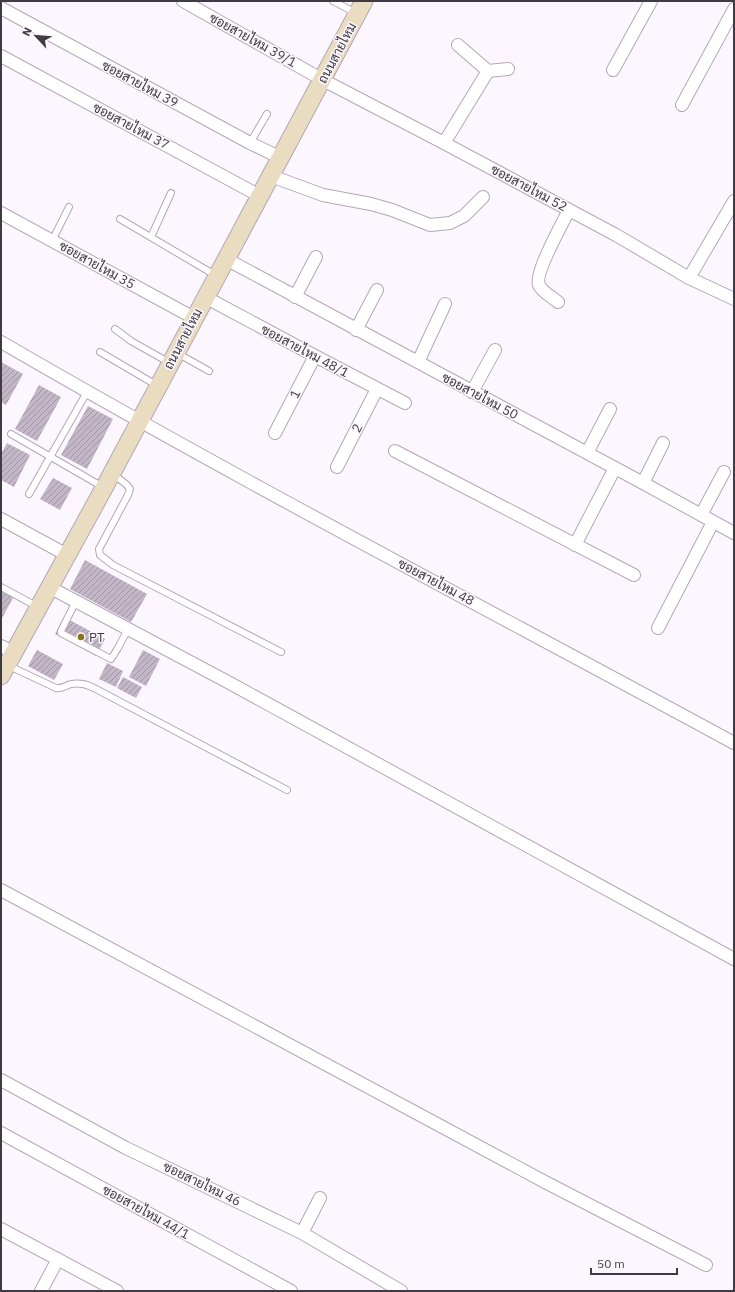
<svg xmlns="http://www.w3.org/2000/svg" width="735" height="1292" font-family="'IBM Plex Sans',Sarabun,sans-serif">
<defs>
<pattern id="building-hatch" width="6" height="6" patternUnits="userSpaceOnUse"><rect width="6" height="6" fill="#c3b6c7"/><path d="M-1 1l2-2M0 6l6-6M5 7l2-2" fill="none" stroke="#a095a3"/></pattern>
</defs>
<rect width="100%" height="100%" fill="#fcf7fe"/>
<path fill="url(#building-hatch)" d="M1,362L23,374L6,405L1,402Z
M39,385L61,397L37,441L15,429Z
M88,406L113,419L87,469L61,455Z
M7,443L30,455L14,487L1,480V454Z
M53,478L72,488L60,510L40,499Z
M85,560L147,594L131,622L70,589Z
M1,589L14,596L1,620Z
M64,617L105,639L96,656L55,634Z
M37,650L63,664L54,680L28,666Z
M143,650L160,659L146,686L129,677Z
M107,663L123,671L116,687L99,679Z
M123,677L142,687L136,698L117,688Z"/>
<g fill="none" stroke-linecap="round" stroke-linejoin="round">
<defs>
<path id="service" d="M333,1L356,13
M250,143L267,114
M120,219L215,275
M151,237L171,193
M52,241L69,207
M115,329L131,341L170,363
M100,352L158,386
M177,353L209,371
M11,434L103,487
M113,474L127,485L130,489L128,495L99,549L100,555L113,565L281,652
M29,494L87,392
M1,587L38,607
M76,601L61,631V633L111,659L118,648L128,629
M7,665L56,688C62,689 65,686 71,684C81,682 88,685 96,689L287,790"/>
<path id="minor" d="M183,1L323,80L444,143L616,235L689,278L734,299
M1,8L250,143L281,158
M458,45L488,71
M1,56L260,196
M613,70L651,1
M682,105L734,9
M444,143L488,71L508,69
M271,176L323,195L371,204L392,210L430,225L450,223L464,216L483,197
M1,213L194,318
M226,259L643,483L734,533
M689,278L734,201
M205,297L315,356L405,403
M295,297L316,257
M558,302C552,297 542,292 539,285C534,274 563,222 569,210
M356,330L377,290
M1,342C242,482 489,610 734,743
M418,362L445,304
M472,392L495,350
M275,433L315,356
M395,451L634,575
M587,453L610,409
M337,467L377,389
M643,483L663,443
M701,515L724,472
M1,519L67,555
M575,545L615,468
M49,587L226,681L734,959
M658,628L713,522
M1,646L14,653
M1,890L545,1182L706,1265
M1,1080L126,1148L302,1233L401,1291
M1,1133L291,1291
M1,1229L117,1291
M302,1233L320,1198
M41,1291L58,1259"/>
<path id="secondary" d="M1,676L104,488L364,1"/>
</defs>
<use href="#service" stroke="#b4a7b8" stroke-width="8"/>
<use href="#minor" stroke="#b4a7b8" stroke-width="14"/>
<use href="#secondary" stroke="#b4a7b8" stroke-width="19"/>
<use href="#service" stroke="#fff" stroke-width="6"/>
<use href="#minor" stroke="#fff" stroke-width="12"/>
<use href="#secondary" stroke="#e9dcc1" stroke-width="17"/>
</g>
<circle fill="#83771b" stroke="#fcf7fe" stroke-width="1.5" cx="81" cy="637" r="4"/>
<g text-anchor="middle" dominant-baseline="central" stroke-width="3" stroke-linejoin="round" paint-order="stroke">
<g font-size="13" fill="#403b42" stroke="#fcf7fe">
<text transform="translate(253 40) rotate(29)">ซอยสายไหม 39/1</text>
<text transform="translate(337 53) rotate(-62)">ถนนสายไหม</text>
<text transform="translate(140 84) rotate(28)">ซอยสายไหม 39</text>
<text transform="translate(131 126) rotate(28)">ซอยสายไหม 37</text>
<text transform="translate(529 188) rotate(28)">ซอยสายไหม 52</text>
<text transform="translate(97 265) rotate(29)">ซอยสายไหม 35</text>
<text transform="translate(183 339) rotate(-62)">ถนนสายไหม</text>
<text transform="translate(305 351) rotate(28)">ซอยสายไหม 48/1</text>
<text transform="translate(295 394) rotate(-63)">1</text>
<text transform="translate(480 396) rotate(28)">ซอยสายไหม 50</text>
<text transform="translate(357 428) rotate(-63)">2</text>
<text transform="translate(436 582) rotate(28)">ซอยสายไหม 48</text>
<text transform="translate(202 1184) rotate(26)">ซอยสายไหม 46</text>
<text transform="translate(146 1212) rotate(29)">ซอยสายไหม 44/1</text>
</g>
<g font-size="13" fill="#403b42" stroke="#fcf7fe" text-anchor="start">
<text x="89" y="637">PT</text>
</g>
</g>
<rect width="735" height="1292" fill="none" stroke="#403b42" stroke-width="4"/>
<g transform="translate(36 36) rotate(296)" stroke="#fcf7fe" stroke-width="3" paint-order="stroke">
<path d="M0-3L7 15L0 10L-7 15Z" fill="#403b42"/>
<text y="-6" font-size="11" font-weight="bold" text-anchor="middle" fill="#403b42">N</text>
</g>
<path d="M591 1268v6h86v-6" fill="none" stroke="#403b42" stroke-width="2"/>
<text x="597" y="1268" font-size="12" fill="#403b42" stroke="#fcf7fe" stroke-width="3" paint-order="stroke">50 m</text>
</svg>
